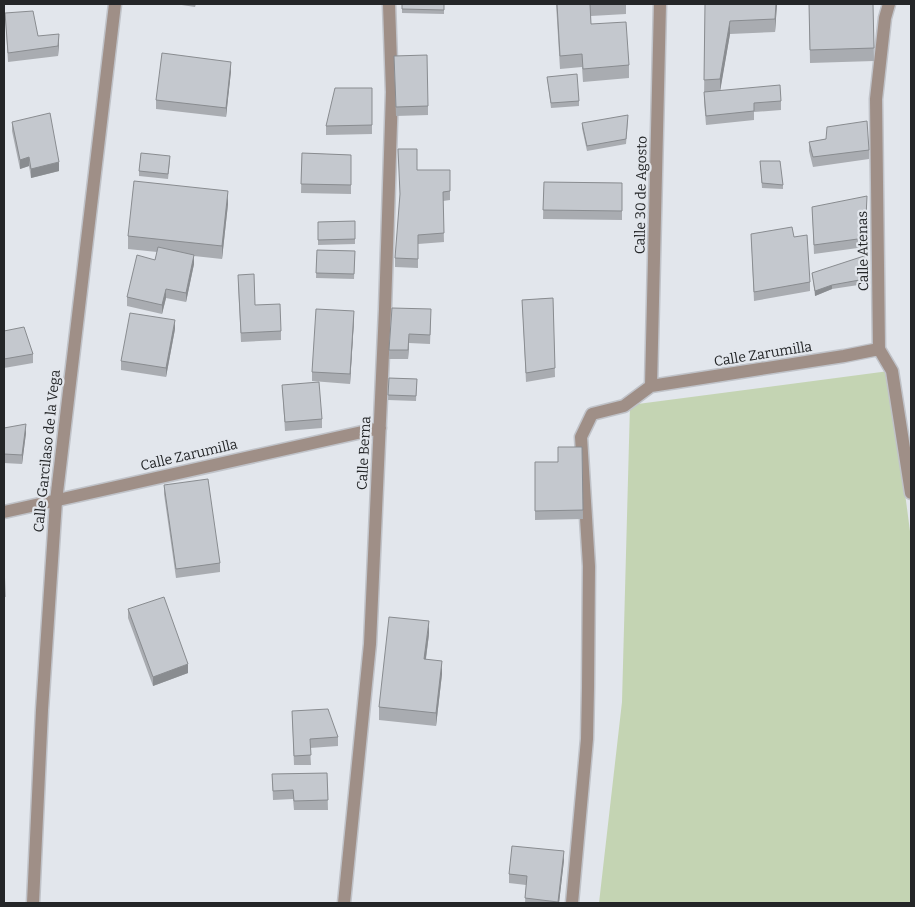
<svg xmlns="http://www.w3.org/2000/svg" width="915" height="907" font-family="Bitter,serif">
<rect width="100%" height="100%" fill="#e2e6ec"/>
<path fill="#c4d4b3" d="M889,371L911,539V903H599L622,702L630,405Z"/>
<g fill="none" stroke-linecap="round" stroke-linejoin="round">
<defs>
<path id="minor" d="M889,4L885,18L876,99L879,349L892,371L911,493
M651,386L660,4
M4,512L380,428
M344,903L370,644L385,309L392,92L389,4
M572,903L587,739L588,688L589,566L581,437L592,414L624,406L651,386L844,356L879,349"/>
<path id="tertiary" d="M33,903L42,710L56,501L115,4"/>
</defs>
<use href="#minor" stroke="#c0c3c9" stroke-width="15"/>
<use href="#tertiary" stroke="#c0c3c9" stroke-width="15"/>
<use href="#minor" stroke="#9f8f87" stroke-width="12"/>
<use href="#tertiary" stroke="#9f8f87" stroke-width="12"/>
</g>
<path fill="#a9acb1" d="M175,4H196L195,7Z
M402,4H444V14L402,13Z
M556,4H626V14L591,16V24L629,65V78L583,82L582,67L560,69Z
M705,4H777L775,32L730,34L720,90L781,101V110L754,112V120L706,125L704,101Z
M809,4H873L874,61L810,63Z
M5,13L38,36L59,43L58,56L8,62Z
M394,56L428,106V115L396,116Z
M231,71L226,117L156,109V100Z
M547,77L579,101V106L551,108Z
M372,88V134L326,135V126Z
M628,120L626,144L587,151L582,128V123Z
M12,122L59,171L31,178L29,166L20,169L12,131Z
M826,139L869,150V159L813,167L809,151V142Z
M302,153L351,155V194L301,193Z
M170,161L168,179L139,176V171Z
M760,161L783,185V189L762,188Z
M417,170H450V200L443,201L444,242L418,244V268L395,267V258Z
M544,182L622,183V220L543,219Z
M228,204L222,259L194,256V264L186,302L166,298L162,314L127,306V297L155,260L157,252L128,249V236Z
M867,205L865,247L814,254L812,207Z
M355,221V244L318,245V222Z
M751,234L794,237L810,282V291L754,301Z
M317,250L355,251L354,279L316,278Z
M867,260L865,284L832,289L815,296L812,273Z
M238,284L255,305L281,331V340L241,342Z
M553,298L555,377L526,382L522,300Z
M431,318L430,344L409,343L408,359H389V350Z
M354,320L350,384L312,381V372Z
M175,329L166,377L121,370V361Z
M4,331L33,354V363L4,368Z
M389,378L417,379L416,401L388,400Z
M282,385L322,419V428L285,431Z
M4,428L26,433L22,464L4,463Z
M582,447L583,519L535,520V462H558Z
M164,485L220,563V572L176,578L164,494Z
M4,558L5,597V606H4Z
M128,609L188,673L153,686L128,618Z
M429,634L426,659L442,674L436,726L379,720V707Z
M292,711L338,737V746L310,748L311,765H294Z
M327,773L328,810H294L293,799L273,800L272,774Z
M564,860L559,903H525L526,885L509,883V874Z"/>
<path fill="#898c90" d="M776,4H777L775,32V19Z
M730,21V34L720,92V79Z
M59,34V43L58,56V46Z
M231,62V71L226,117V108Z
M29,157V166L20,169V160Z
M59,162V171L31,178V169Z
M228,191V204L222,259V246Z
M194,255V264L186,302V293Z
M832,285V289L815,296V291Z
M166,289V298L162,314V305Z
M354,311V320L350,384V374Z
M175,320V329L166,377V368Z
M409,334V343L408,359V350Z
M26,424V433L22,464V455Z
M429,621V634L424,672V659Z
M442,661V674L436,726V713Z
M188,664V673L153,686V677Z
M564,851V860L559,903H558Z"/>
<path fill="#c4c8ce" stroke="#898c90" d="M402,4H444V10L402,9Z
M557,4H590L591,24L626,22L629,65L583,69L582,54L560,56Z
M705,4H776L775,19L730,21L720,79L704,80Z
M809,4H873L874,48L810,50Z
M33,11L38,36L59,34L58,46L8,53L5,13Z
M162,53L231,62L226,108L156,100Z
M427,55L428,106L396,107L394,56Z
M577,74L579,101L551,103L547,77Z
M780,85L781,101L754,103V111L706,116L704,92Z
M335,88H372V125L326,126Z
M50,113L59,162L31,169L29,157L20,160L12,122Z
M628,115L626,139L587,146L582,123Z
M867,121L869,150L813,157L809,142L826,139L827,127Z
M398,149H417V170H450V191L443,192L444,233L418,235V259L395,258L400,194Z
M141,153L170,156L168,174L139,171Z
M302,153L351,155V185L301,184Z
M760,161H780L783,185L762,183Z
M134,181L228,191L222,246L128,236Z
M544,182L622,183V211L543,210Z
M867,196L865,238L814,245L812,207Z
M355,221V239L318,240V222Z
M792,227L794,237L807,235L810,282L754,292L751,234Z
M158,247L194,255L186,293L166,289L162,305L127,297L137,255L155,260Z
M317,250L355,251L354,274L316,273Z
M867,255L865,279L832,285L815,291L812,273Z
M254,274L255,305L280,304L281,331L241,333L238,275Z
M553,298L555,368L526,373L522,300Z
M392,308L431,309L430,335L409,334L408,350H389Z
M316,309L354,311L350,374L312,372Z
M130,313L175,320L166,368L121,361Z
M24,327L33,354L4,359V331Z
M389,378L417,379L416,396L388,395Z
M319,382L322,419L285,422L282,385Z
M26,424L22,455L4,454V428Z
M558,447H582L583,510L535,511V462H558Z
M208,479L220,563L176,569L164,485Z
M4,558L5,597H4Z
M164,597L188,664L153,677L128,609Z
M389,617L429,621L424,659L442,661L436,713L379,707Z
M328,709L338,737L310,739L311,755L294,756L292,711Z
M327,773L328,800L294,801L293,790L273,791L272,774Z
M512,846L564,851L558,902L525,898L527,876L509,874Z"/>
<g text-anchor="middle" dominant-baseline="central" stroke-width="4.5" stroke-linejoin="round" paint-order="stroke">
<g font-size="14" fill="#242628" stroke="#e2e6ec">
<text transform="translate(641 195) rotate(-89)">Calle 30 de Agosto</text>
<text transform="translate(863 251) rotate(-91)">Calle Atenas</text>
<text transform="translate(763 354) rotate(-9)">Calle Zarumilla</text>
<text transform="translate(47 451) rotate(-84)">Calle Garcilaso de la Vega</text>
<text transform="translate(364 453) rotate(-87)">Calle Berna</text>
<text transform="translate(189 455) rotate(-13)">Calle Zarumilla</text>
</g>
</g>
<rect width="915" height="907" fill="none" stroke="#242628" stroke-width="10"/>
</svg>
